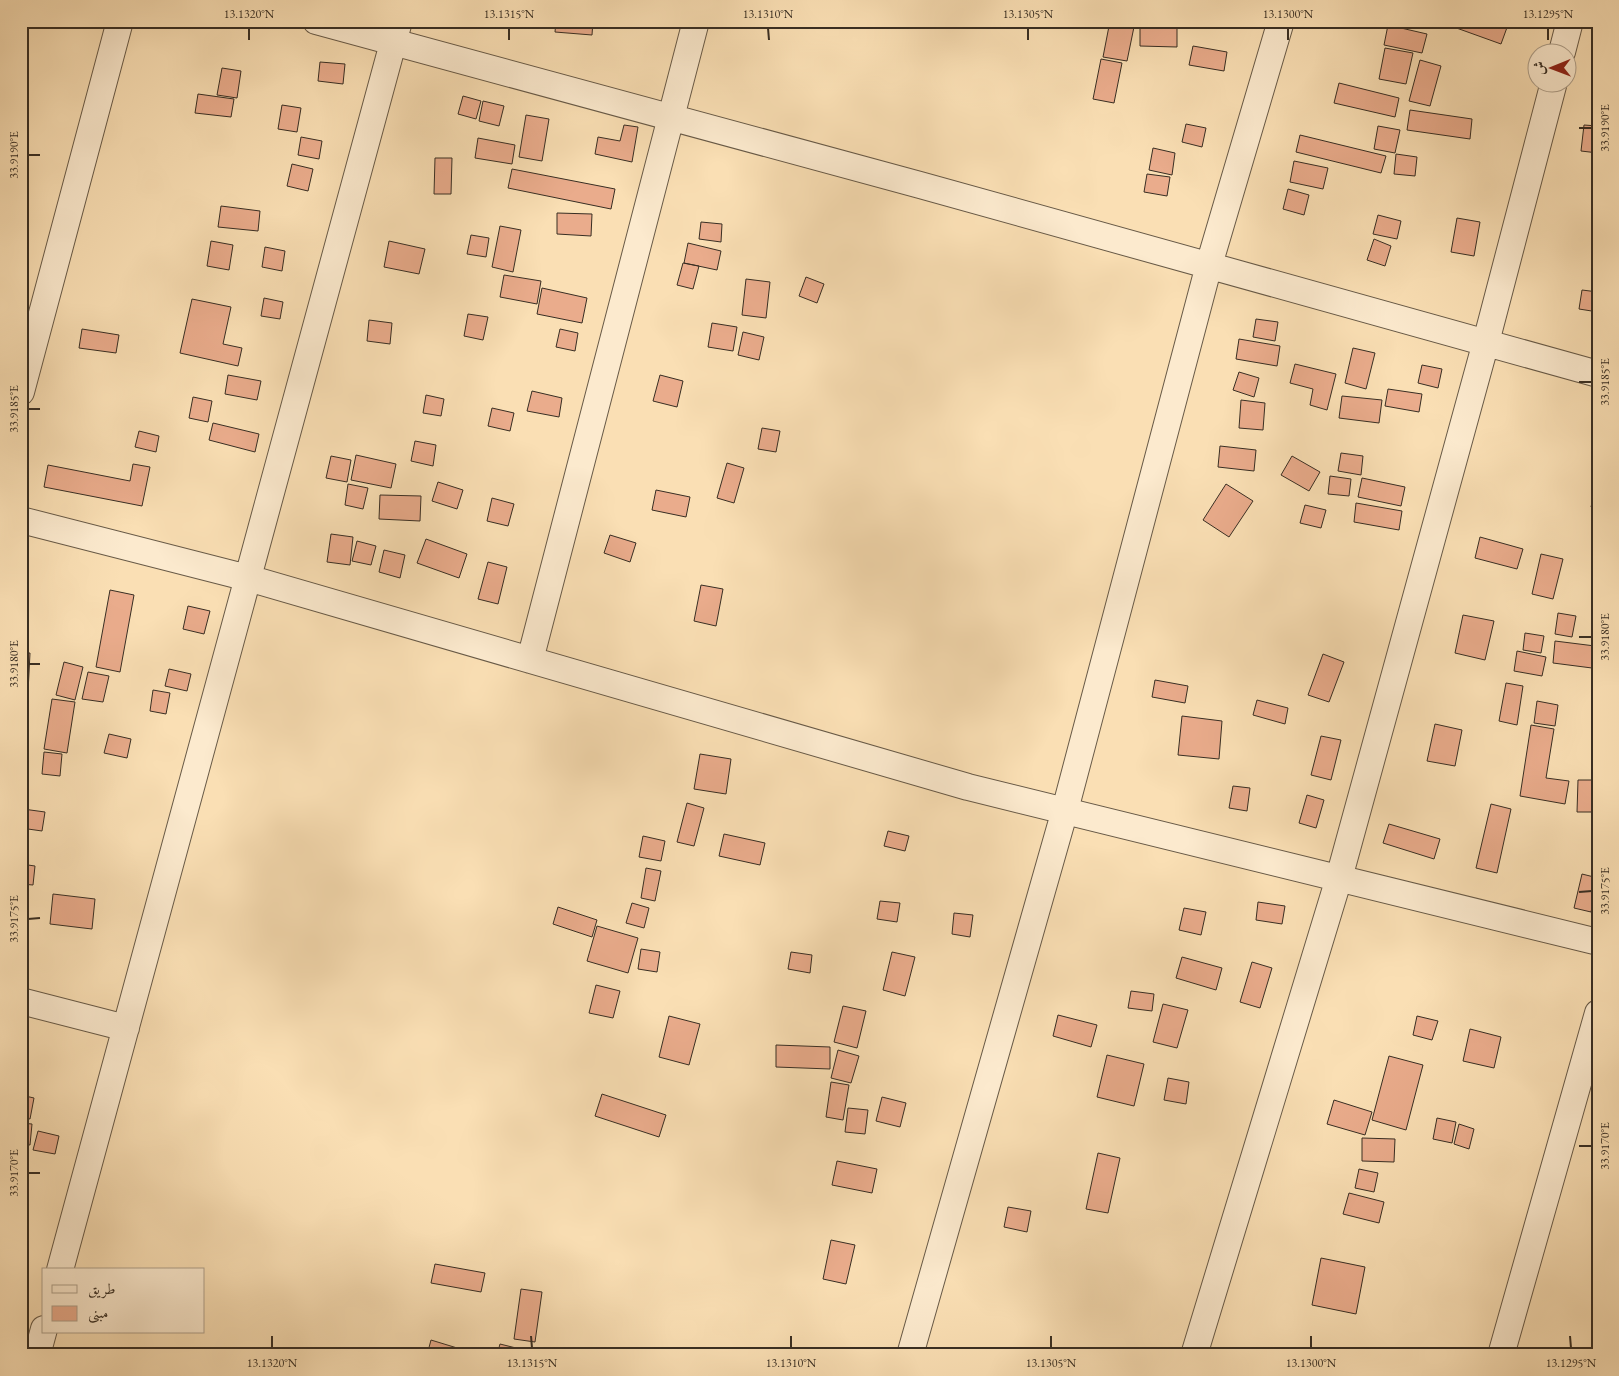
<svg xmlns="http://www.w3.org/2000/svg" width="1619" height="1376" font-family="'EB Garamond',Amiri,serif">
<rect width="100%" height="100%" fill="#fadfb4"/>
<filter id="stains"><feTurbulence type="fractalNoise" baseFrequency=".004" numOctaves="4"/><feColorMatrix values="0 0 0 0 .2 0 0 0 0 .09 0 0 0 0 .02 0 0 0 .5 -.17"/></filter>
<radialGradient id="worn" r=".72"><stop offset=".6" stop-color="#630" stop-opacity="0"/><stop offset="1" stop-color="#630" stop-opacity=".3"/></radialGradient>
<path fill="#eaac8c" stroke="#382e23" d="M556,21H593L592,35L555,32Z
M1110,21L1135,22L1127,61L1103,57Z
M1437,21H1508L1509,22L1501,44Z
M1140,23L1177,24V47L1140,46Z
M1388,25L1427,34L1422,53L1384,45Z
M1193,46L1227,52L1224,71L1189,65Z
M1385,48L1413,53L1406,84L1379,79Z
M1101,59L1122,63L1114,103L1093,99Z
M1420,60L1441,66L1430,106L1409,101Z
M320,62L345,64L343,84L318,81Z
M222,68L241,71L237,98L217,95Z
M1339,83L1399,98L1395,117L1334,103Z
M198,94L234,99L231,117L195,113Z
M463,96L481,101L476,119L458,114Z
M483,101L504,106L499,126L479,121Z
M282,105L301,108L297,132L278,129Z
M1410,110L1472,119L1470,139L1407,130Z
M526,115L549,119L542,161L519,157Z
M1186,124L1206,128L1202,147L1182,142Z
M624,125L638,127L632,162L595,154L598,137L620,141Z
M1584,125L1598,126V153L1581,151Z
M1378,126L1400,130L1395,153L1374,149Z
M1300,135L1386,156L1381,173L1296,152Z
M301,137L322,141L319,159L298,155Z
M478,138L515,145L512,164L475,158Z
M1153,148L1175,153L1172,175L1149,170Z
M1396,154L1417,157L1415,176L1394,174Z
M435,158H452L451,194H434Z
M1294,161L1328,168L1323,189L1290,182Z
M292,164L313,169L308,191L287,186Z
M512,169L615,189L611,209L508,188Z
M1147,174L1170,177L1167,196L1144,192Z
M1288,189L1309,195L1304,215L1283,209Z
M221,206L260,211L258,231L218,227Z
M557,213L592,214L591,236L557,234Z
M1378,215L1401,221L1397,239L1373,234Z
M1457,218L1480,222L1474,256L1451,252Z
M701,222L722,224L721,242L699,239Z
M500,226L521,230L513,272L492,267Z
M471,235L489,238L486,257L467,254Z
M1374,239L1391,246L1385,266L1367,260Z
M211,241L233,245L229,270L207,266Z
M389,241L425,249L419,274L384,267Z
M688,243L721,251L717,270L684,263Z
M265,247L285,251L282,271L262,267Z
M683,263L699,266L693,289L677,285Z
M504,275L541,281L537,304L500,297Z
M806,277L824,284L817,303L799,296Z
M746,279L770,282L766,318L742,315Z
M542,288L587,298L582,323L537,314Z
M1582,290L1598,292V312L1579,309Z
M264,298L283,302L280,319L261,316Z
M192,299L231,307L223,344L242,348L238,366L180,353Z
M468,314L488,317L483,340L464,336Z
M1256,319L1278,322L1275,341L1253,337Z
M369,320L392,323L390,344L367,341Z
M712,323L737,327L733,351L708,347Z
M82,329L119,335L116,353L79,348Z
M560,329L578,333L575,351L556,347Z
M743,332L764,337L759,360L738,355Z
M1239,339L1280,346L1277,366L1236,359Z
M1353,348L1375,353L1366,389L1345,383Z
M1295,364L1336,374L1327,410L1310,405L1313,389L1290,383Z
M1422,365L1442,369L1438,388L1418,383Z
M1239,372L1259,378L1254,397L1233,390Z
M228,375L261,381L257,400L225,394Z
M660,375L683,381L677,407L653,401Z
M1388,389L1422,394L1419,412L1385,406Z
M532,391L562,398L559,417L527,411Z
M426,395L444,399L441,416L423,413Z
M1342,396L1382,400L1379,423L1339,418Z
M193,397L212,401L208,422L189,418Z
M1241,400L1265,403L1263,430L1239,428Z
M492,408L514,413L510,431L488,426Z
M213,423L259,434L255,452L209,440Z
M762,428L780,431L776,452L758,449Z
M139,431L159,436L156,452L135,447Z
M415,441L436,445L433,466L411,461Z
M1220,446L1256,450L1254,471L1218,467Z
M1341,453L1363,456L1361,475L1338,471Z
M356,455L396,464L391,488L351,480Z
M331,456L351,460L347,482L326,478Z
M1292,456L1320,472L1309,491L1281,475Z
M727,463L744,468L734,503L717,498Z
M133,464L150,467L142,506L44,487L48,465L130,481Z
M1330,476L1351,479L1349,496L1328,494Z
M1362,478L1405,487L1401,506L1358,497Z
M438,482L463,490L457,509L432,501Z
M348,484L368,488L363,509L345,505Z
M1226,484L1253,501L1229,537L1203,520Z
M1596,487H1598V509L1591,507Z
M656,490L690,497L686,517L652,510Z
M380,495L421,496L420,521L379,519Z
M492,498L514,504L508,526L487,521Z
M1356,503L1402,511L1399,530L1354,522Z
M1305,505L1326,510L1321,528L1300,523Z
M331,534L353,537L350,565L327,562Z
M610,535L636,543L630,562L604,553Z
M1480,537L1523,549L1517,569L1475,558Z
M426,539L467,554L459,578L417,563Z
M357,541L376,546L371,565L352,561Z
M384,550L405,555L400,578L379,572Z
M1541,554L1563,559L1553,599L1532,594Z
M488,562L507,567L498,604L478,599Z
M701,585L723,589L716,626L694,621Z
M110,590L134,595L120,672L96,667Z
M188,606L210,611L204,634L183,629Z
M1558,613L1576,616L1572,637L1555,634Z
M1463,615L1494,621L1485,660L1455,653Z
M1525,633L1544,636L1541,653L1523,650Z
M1555,641L1595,646L1592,668L1553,663Z
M1517,651L1546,657L1542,676L1514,671Z
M21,653H30L28,692L21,691Z
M1323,654L1344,662L1329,702L1308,695Z
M64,662L83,667L75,700L56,695Z
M169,669L191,674L187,691L165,686Z
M88,672L109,676L103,702L82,699Z
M1155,680L1188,686L1185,703L1152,697Z
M1506,683L1523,686L1517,725L1499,721Z
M153,690L170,693L166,714L150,711Z
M52,699L75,702L67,753L44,749Z
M1257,700L1288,708L1285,724L1253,715Z
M1537,701L1558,705L1555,726L1534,723Z
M1182,716L1222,721L1219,759L1178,755Z
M1435,724L1462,730L1455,766L1427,761Z
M1531,725L1554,729L1546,778L1569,781L1565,804L1520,796Z
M109,734L131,739L127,758L104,753Z
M1321,736L1341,740L1331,780L1311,775Z
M44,752L62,754L60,776L42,774Z
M700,754L731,759L726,794L694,789Z
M1578,780H1598V812H1577Z
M1233,786L1250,788L1247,811L1229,808Z
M1307,795L1324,800L1316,828L1299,823Z
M687,803L704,808L694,846L677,842Z
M1491,804L1511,809L1497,873L1476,868Z
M23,809L45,812L42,831L21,828Z
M1389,824L1440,839L1434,859L1383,843Z
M888,831L909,836L905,851L884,846Z
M724,834L765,843L760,865L719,856Z
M643,836L665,841L661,861L639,857Z
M21,864L35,866L33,885L21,884Z
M646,868L661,871L655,901L641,898Z
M1582,874L1598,878L1591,912L1574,908Z
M53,894L95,899L92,929L50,924Z
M880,901L900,903L897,922L877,919Z
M1258,902L1285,906L1282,924L1256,920Z
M632,903L649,908L644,928L626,923Z
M558,907L597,920L592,937L553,924Z
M1184,908L1206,912L1201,935L1179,930Z
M954,913L973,915L970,937L952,934Z
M597,926L638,938L628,973L587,961Z
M641,949L660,952L657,972L638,969Z
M791,952L812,955L810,973L788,969Z
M892,952L915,957L905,996L883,990Z
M1182,957L1222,968L1216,990L1176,978Z
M1252,962L1272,968L1260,1008L1240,1002Z
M596,985L620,991L613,1018L589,1013Z
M1131,991L1154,994L1152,1011L1128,1008Z
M1163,1004L1188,1010L1177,1048L1153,1042Z
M843,1006L866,1011L857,1048L834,1042Z
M1058,1015L1097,1025L1091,1047L1053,1036Z
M669,1016L700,1024L689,1065L659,1057Z
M1417,1016L1438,1021L1432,1040L1413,1035Z
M1470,1029L1501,1037L1494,1068L1463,1061Z
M776,1045L830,1047V1069L776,1067Z
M838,1050L859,1056L851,1083L831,1078Z
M1107,1055L1144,1064L1134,1106L1097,1097Z
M1389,1056L1423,1065L1406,1130L1372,1120Z
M1168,1078L1189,1082L1186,1104L1164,1100Z
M831,1082L849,1085L843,1120L826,1117Z
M602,1094L666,1115L659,1137L595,1116Z
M21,1095L34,1098L30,1119L21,1117Z
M882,1097L906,1103L900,1127L876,1121Z
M1334,1100L1372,1112L1365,1135L1327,1124Z
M848,1108L868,1110L865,1134L845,1132Z
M1437,1118L1456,1122L1452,1143L1433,1139Z
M21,1123L32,1124L30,1145L21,1144Z
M1459,1124L1474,1129L1469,1149L1454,1144Z
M38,1131L59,1136L55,1154L33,1150Z
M1362,1138L1395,1139L1394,1162L1362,1161Z
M1098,1153L1120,1158L1108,1213L1086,1209Z
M837,1161L877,1169L872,1193L832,1185Z
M1359,1169L1378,1173L1374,1192L1355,1188Z
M1349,1193L1384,1202L1379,1223L1343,1214Z
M1008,1207L1031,1211L1027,1232L1004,1227Z
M831,1240L855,1245L846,1284L823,1279Z
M1321,1258L1365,1267L1356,1314L1312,1305Z
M435,1264L485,1273L481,1292L431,1283Z
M521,1289L542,1292L535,1342L514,1339Z
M431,1340L467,1351L466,1355H427Z
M500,1344L524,1350L523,1355H497Z"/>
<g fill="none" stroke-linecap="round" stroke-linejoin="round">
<defs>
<path id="street" d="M316,21L920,185L1598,374
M1562,52L1570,21
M21,392L120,21
M21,520L248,578L968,787L1598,942
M530,660L696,21
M21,1001L126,1028
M60,1270L399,21
M37,1355L44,1329
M910,1355L1065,810L1209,265L1281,21
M1194,1355L1339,878L1486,342L1554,82
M1501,1355L1598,1013"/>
</defs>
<use href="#street" stroke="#685a47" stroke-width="28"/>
<use href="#street" stroke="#fceace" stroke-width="26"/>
</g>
<path fill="none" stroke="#382e23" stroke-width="2" d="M249,28V40M509,28V40M768,28L769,40M1028,28V40M1288,28V40M1548,28V40M1579,128H1592M28,155H40M1579,382H1592M28,409H40M1579,637H1592M28,664H40M1579,892L1592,891M28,919L40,918M1579,1146H1592M28,1173H40M272,1336V1348M531,1336L532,1348M791,1336V1348M1051,1336V1348M1311,1336V1348M1570,1336L1571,1348"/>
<rect width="1619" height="1376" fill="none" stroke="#fadfb4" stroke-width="55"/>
<rect x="42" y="1268" width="162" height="65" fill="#fceace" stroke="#ae9f8a"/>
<rect x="52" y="1285" width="25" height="8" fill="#fceace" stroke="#ae9f8a"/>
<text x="88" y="1294" font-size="15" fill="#382e23">طريق</text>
<rect x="52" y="1306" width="25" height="15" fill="#eaac8c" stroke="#ae9f8a"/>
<text x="88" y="1318" font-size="15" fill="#382e23">مبنى</text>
<g transform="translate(1552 68) rotate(269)"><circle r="24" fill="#fceace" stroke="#ae9f8a"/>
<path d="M0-4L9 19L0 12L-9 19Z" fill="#8f2418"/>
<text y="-8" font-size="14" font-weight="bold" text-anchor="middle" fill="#382e23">ش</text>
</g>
<rect x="28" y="28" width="1564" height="1320" fill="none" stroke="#382e23" stroke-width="2"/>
<g font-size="12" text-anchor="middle" fill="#382e23">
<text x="249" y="18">13.1320°N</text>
<text x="509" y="18">13.1315°N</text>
<text x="768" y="18">13.1310°N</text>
<text x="1028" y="18">13.1305°N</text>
<text x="1288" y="18">13.1300°N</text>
<text x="1548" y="18">13.1295°N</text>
<text transform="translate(1605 128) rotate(-90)" y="4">33.9190°E</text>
<text transform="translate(14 155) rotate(-90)" y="4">33.9190°E</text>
<text transform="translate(1605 382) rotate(-90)" y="4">33.9185°E</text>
<text transform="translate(14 409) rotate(-90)" y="4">33.9185°E</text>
<text transform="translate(1605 637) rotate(-90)" y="4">33.9180°E</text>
<text transform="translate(14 664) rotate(-90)" y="4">33.9180°E</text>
<text transform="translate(1605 891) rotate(-90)" y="4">33.9175°E</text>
<text transform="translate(14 919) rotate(-90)" y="4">33.9175°E</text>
<text transform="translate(1605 1146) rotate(-90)" y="4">33.9170°E</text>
<text transform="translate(14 1173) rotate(-90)" y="4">33.9170°E</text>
<text x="272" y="1367">13.1320°N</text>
<text x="532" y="1367">13.1315°N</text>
<text x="791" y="1367">13.1310°N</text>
<text x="1051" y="1367">13.1305°N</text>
<text x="1311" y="1367">13.1300°N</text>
<text x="1571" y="1367">13.1295°N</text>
</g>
<rect width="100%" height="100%" filter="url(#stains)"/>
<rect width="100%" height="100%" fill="url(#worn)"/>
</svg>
